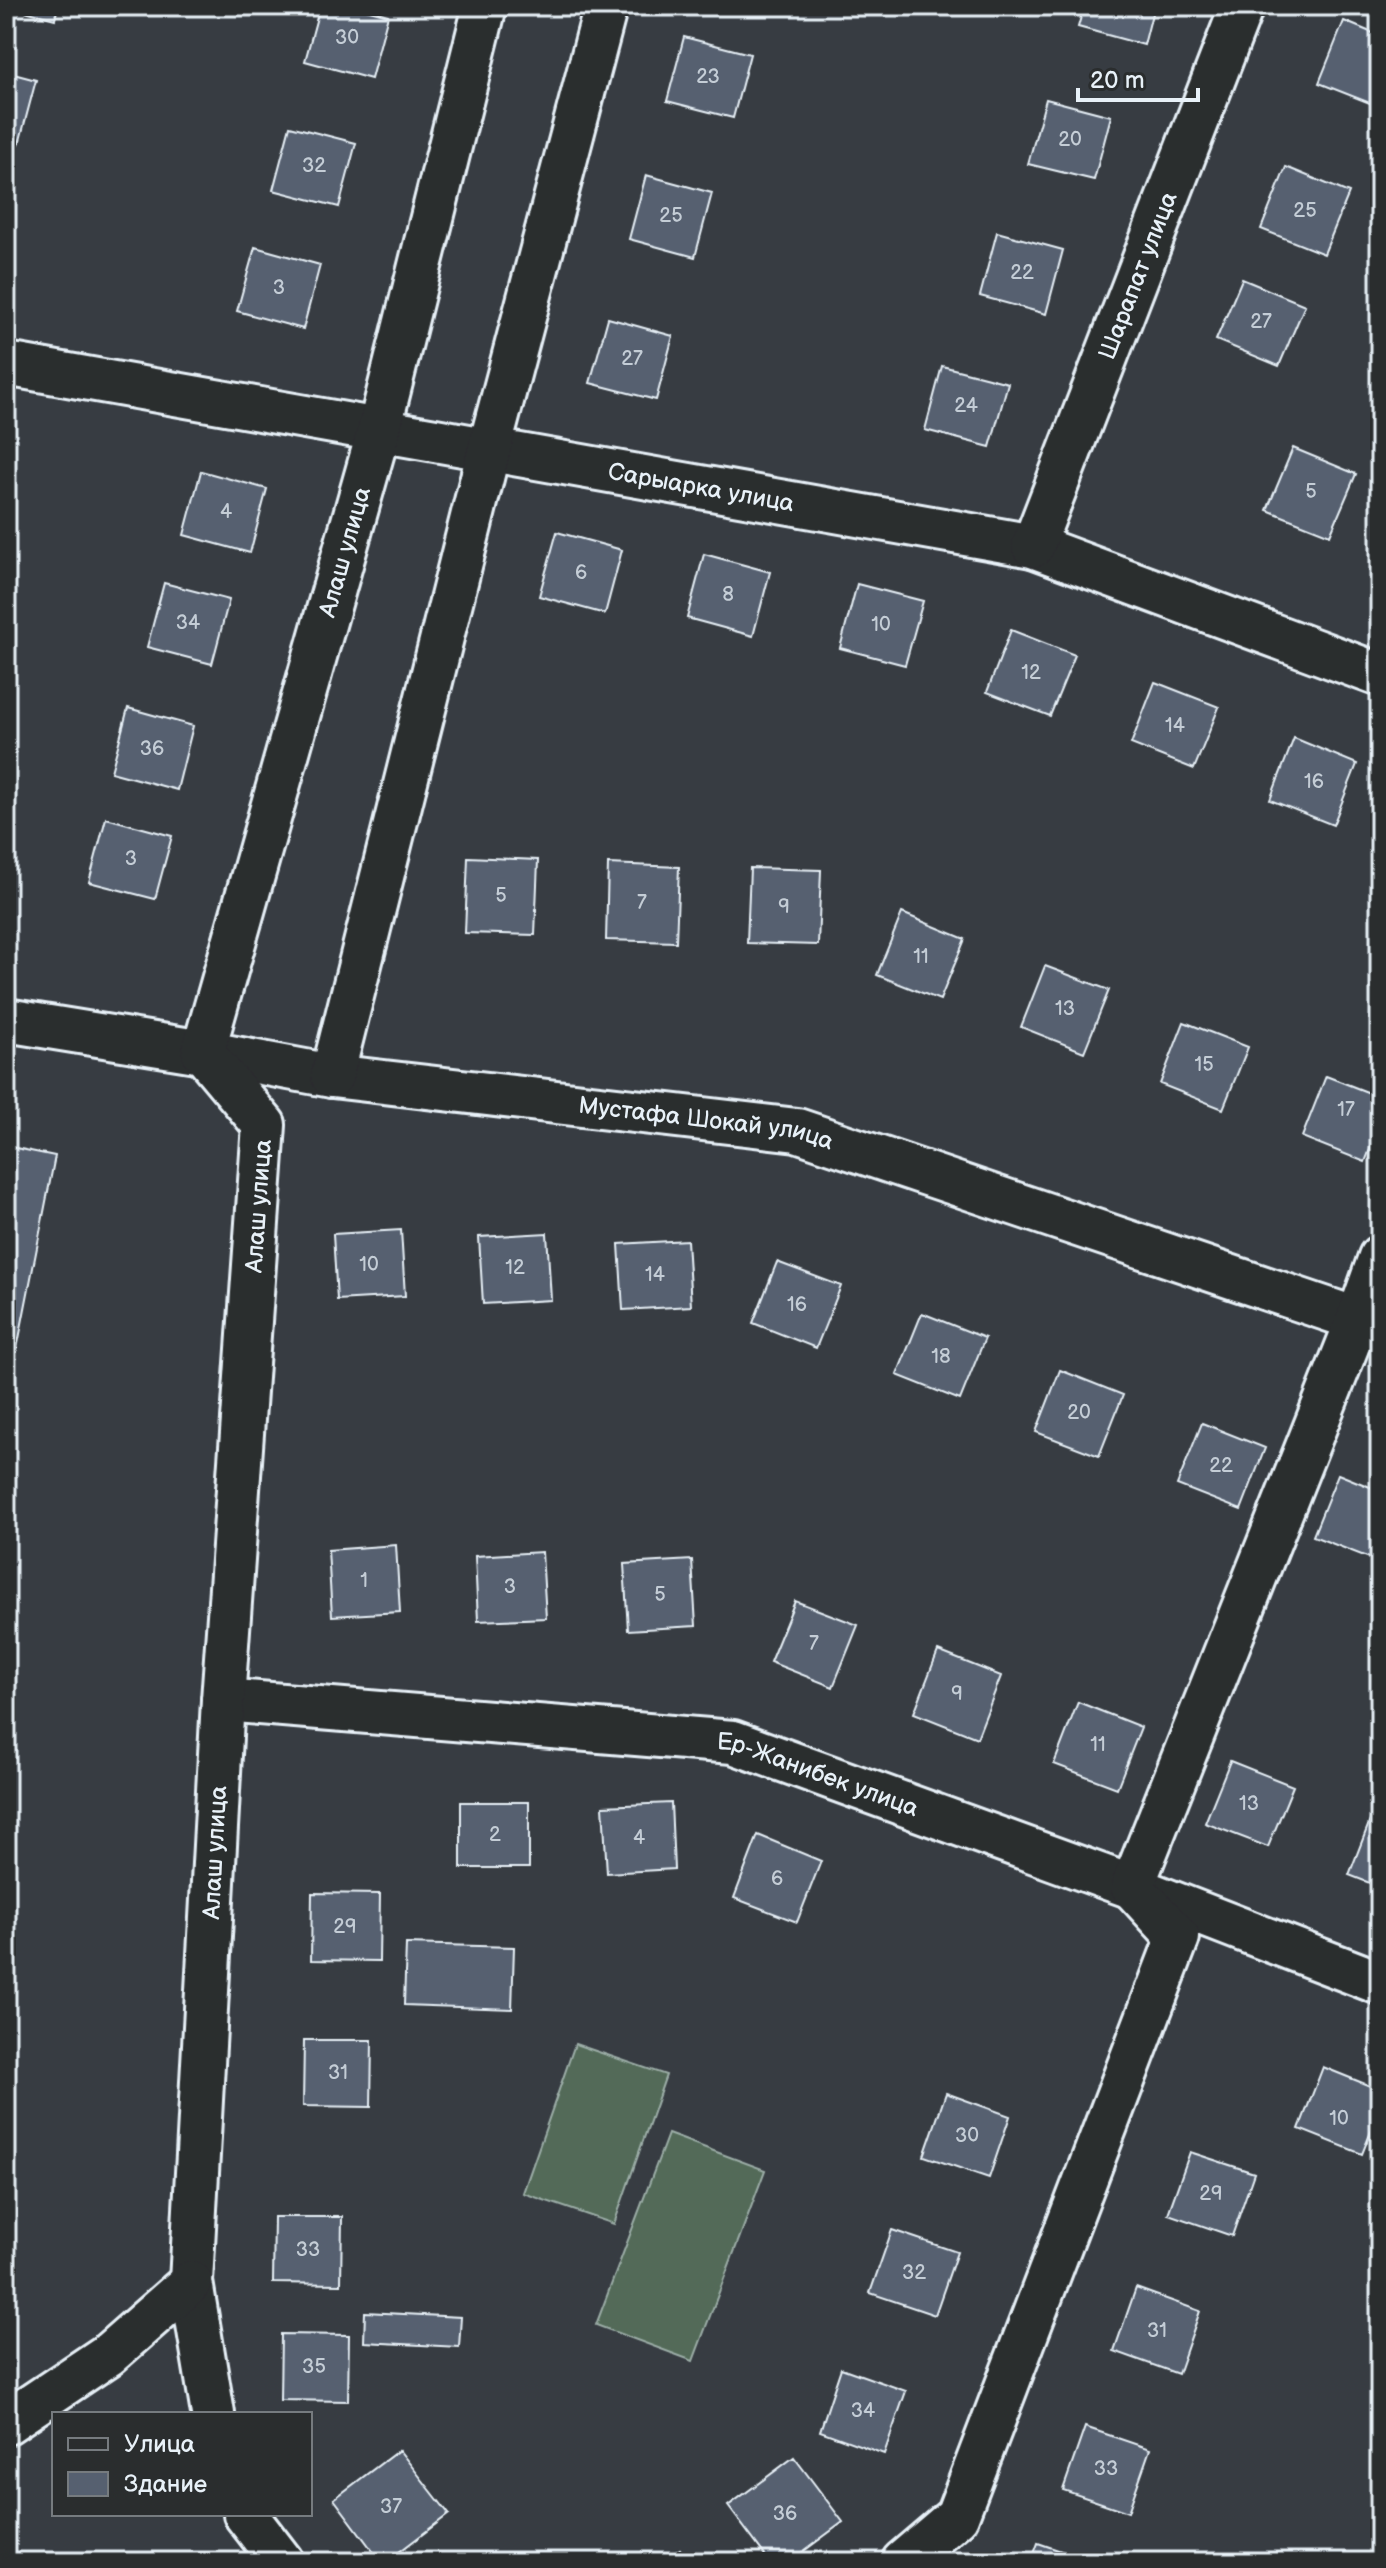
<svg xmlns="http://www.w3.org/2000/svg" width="1386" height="2568" font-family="'Balsamiq Sans',sans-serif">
<rect width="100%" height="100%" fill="#373c42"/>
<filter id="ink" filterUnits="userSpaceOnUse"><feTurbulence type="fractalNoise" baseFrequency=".0125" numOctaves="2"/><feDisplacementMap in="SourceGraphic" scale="16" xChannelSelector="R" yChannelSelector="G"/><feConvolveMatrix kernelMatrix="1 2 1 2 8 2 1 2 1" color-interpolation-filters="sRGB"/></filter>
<g filter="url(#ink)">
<path fill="#526b58" stroke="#9daea8" stroke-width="2" d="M575,2044L666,2075L614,2224L523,2193Z
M668,2134L765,2170L693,2361L596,2325Z"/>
<path fill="#566070" stroke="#e8f1f8" stroke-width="2" d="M6,6H58L55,19Z
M320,6H355L388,15L371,79L305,61Z
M1084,6H1154L1144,45L1078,27Z
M1344,21L1380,36V107L1319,83Z
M684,37L750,54L733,118L667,101Z
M6,72L36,80L19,144L6,141Z
M1046,99L1111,116L1094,180L1028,164Z
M290,126L356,143L339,207L273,190Z
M1286,167L1349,193L1324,254L1261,229Z
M646,175L712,193L695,257L629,239Z
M997,232L1063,250L1046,314L980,296Z
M255,247L320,265L303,329L237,311Z
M1242,279L1305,305L1279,366L1216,340Z
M608,318L673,336L656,400L590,383Z
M942,366L1008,383L990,447L925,430Z
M1293,448L1356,474L1330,535L1267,510Z
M201,471L267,489L250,553L184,535Z
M557,532L622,550L605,614L539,596Z
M704,554L770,572L753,636L687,618Z
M164,583L229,600L212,664L147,647Z
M857,584L923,601L905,665L840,648Z
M1011,630L1075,655L1050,716L987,692Z
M1155,682L1219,707L1194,769L1131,744Z
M128,708L193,726L177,790L111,772Z
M1294,738L1357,764L1333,825L1270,800Z
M106,818L172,836L155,899L89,882Z
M468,857L538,860L535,935L465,933Z
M608,864L679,867L676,942L606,940Z
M750,868L821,870L818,945L747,943Z
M902,913L965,939L940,1000L877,975Z
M1045,966L1109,990L1084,1052L1021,1027Z
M1184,1022L1248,1047L1223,1109L1160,1084Z
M1326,1076L1380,1097V1124L1365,1162L1302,1137Z
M6,1146L55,1156L17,1349L6,1347Z
M401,1230L405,1296L337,1300L333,1234Z
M547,1233L551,1300L483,1304L479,1237Z
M687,1240L691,1306L623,1310L619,1244Z
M777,1262L841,1286L816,1348L753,1323Z
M922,1313L985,1338L960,1400L897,1375Z
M1060,1370L1123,1395L1099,1456L1036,1432Z
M1202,1423L1265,1448L1241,1510L1177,1485Z
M1338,1474L1380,1491V1553L1377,1561L1313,1536Z
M396,1545L400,1612L332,1616L328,1550Z
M542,1552L546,1618L478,1621L475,1556Z
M692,1560L696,1626L628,1630L624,1564Z
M795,1601L858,1625L833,1687L770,1662Z
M938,1651L1001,1676L977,1738L914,1713Z
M1078,1702L1141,1727L1117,1788L1054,1764Z
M1230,1761L1293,1786L1268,1847L1205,1823Z
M461,1802H529V1868H461Z
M671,1803L674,1869L607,1873L603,1806Z
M1373,1813L1380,1815V1887L1349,1875Z
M758,1835L821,1861L797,1922L734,1898Z
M312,1893L380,1894L379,1961L311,1960Z
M406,1944L514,1947L512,2009L404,2005Z
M304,2040H372L371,2107L303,2106Z
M1323,2067L1380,2090V2109L1362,2154L1299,2129Z
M946,2093L1010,2116L989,2178L924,2156Z
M1190,2152L1254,2173L1232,2236L1168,2214Z
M274,2217H342L341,2284L273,2283Z
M892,2230L957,2252L935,2315L870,2293Z
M1136,2288L1200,2311L1178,2374L1114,2351Z
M365,2312L461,2317L459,2347L364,2342Z
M281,2334L349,2335L348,2401L280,2400Z
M841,2368L906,2391L884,2454L820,2431Z
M1085,2427L1150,2449L1128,2512L1063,2490Z
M399,2450L449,2514L386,2562H381L334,2499Z
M794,2457L843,2522L789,2562H770L728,2506Z
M1038,2543L1093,2562H1031Z
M680,2549L690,2562H662Z"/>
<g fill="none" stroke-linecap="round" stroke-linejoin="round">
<defs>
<g id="minor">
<path id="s1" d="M6,364L1033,546L1380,675"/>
<path id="s2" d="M1033,546L1242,6"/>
<path id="s3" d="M6,1020L203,1052L332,1076L797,1130L1380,1327"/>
<path d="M332,1076L489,450L606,6"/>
<path id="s4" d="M223,1700L733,1742L1132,1887L1380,1983"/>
<path id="s5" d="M213,2414L191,2282L223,1700L264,1125L203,1052L379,430L485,6"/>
<path d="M6,2423L109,2354L191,2282"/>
<path d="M245,2514L282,2562"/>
<path d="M903,2562L957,2516L1178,1937L1132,1887L1358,1319L1380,1257"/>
</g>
</defs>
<use href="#minor" stroke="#e8f1f8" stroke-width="48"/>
<use href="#minor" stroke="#2a2d2e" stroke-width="42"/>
</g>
</g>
<g text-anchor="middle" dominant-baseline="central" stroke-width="7" stroke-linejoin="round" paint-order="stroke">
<g font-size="20" fill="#c4cdd6">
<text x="347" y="38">30</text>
<text x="708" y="77">23</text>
<text x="1070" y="140">20</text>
<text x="314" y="166">32</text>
<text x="1305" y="211">25</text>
<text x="671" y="216">25</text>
<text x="1022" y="273">22</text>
<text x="279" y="288">3</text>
<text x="1261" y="322">27</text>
<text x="632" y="359">27</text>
<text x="966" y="406">24</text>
<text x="1311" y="492">5</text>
<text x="226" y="512">4</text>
<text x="581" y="573">6</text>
<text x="728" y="595">8</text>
<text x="188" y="623">34</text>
<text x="881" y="625">10</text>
<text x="1031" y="673">12</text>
<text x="1175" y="726">14</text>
<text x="152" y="749">36</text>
<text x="1314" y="782">16</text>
<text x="131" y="859">3</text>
<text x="501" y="896">5</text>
<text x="642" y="903">7</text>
<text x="784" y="907">9</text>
<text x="921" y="957">11</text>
<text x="1065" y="1009">13</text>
<text x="1204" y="1065">15</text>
<text x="1346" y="1110">17</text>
<text x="369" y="1265">10</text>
<text x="515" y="1268">12</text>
<text x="655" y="1275">14</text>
<text x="797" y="1305">16</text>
<text x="941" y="1357">18</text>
<text x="1079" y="1413">20</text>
<text x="1221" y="1466">22</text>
<text x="364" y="1581">1</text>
<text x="510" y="1587">3</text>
<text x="660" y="1595">5</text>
<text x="814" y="1644">7</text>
<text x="957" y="1694">9</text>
<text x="1098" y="1745">11</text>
<text x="1249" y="1804">13</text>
<text x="495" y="1835">2</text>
<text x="639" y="1838">4</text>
<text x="777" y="1879">6</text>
<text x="345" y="1927">29</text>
<text x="338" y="2073">31</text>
<text x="1339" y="2119">10</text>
<text x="967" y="2136">30</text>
<text x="1211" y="2194">29</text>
<text x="308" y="2250">33</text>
<text x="914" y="2273">32</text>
<text x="1157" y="2331">31</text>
<text x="314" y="2367">35</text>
<text x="863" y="2411">34</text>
<text x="1106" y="2469">33</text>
<text x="391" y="2507">37</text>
<text x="785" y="2514">36</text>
</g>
<g font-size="24" fill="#e8f1f8" stroke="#2a2d2e">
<text stroke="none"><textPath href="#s2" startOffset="290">Шарапат улица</textPath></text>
<text stroke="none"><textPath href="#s1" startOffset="706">Сарыарка улица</textPath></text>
<text stroke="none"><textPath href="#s5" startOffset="1908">Алаш улица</textPath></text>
<text stroke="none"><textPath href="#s3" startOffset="708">Мустафа Шокай улица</textPath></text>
<text stroke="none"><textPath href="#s5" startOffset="1212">Алаш улица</textPath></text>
<text stroke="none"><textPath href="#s4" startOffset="602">Ер-Жанибек улица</textPath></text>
<text stroke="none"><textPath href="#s5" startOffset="564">Алаш улица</textPath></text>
</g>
</g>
<rect width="1386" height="2568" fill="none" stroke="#2a2d2e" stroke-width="32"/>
<rect x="16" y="16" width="1354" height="2536" fill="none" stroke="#e8f1f8" stroke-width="3" filter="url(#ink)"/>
<rect x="52" y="2412" width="260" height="104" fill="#2a2d2e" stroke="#767b7f" stroke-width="2"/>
<rect x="68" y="2438" width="40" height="12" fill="#2a2d2e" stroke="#767b7f" stroke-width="2"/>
<text x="124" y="2452" font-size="24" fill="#e8f1f8">Улица</text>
<rect x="68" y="2472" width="40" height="24" fill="#566070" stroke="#767b7f" stroke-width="2"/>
<text x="124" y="2492" font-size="24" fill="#e8f1f8">Здание</text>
<path d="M1078 88v12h120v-12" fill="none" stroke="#e8f1f8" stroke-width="4"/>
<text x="1090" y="88" font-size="24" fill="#e8f1f8" stroke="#2a2d2e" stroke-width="6" paint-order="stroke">20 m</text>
</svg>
